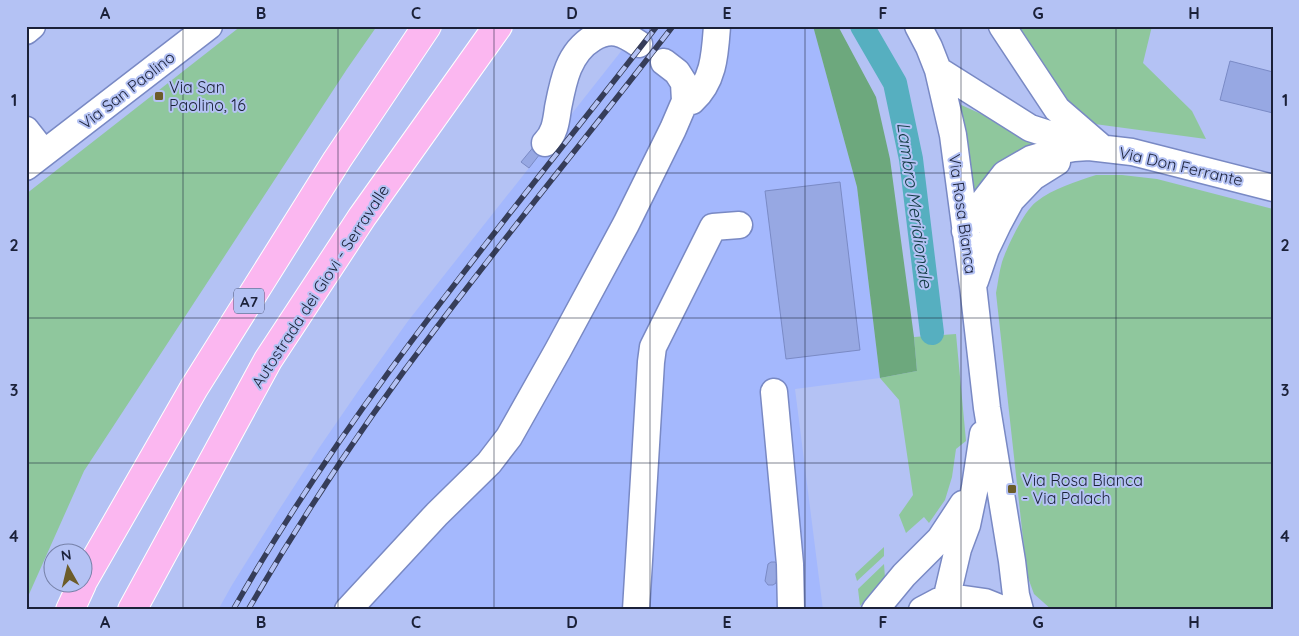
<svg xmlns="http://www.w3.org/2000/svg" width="1299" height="636" font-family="Quicksand,sans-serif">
<rect width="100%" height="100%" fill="#b4c2f4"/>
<path fill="#a4b8fd" d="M641,26H813L857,187L880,378L795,389L823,610H218L232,585L277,513L319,448L361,387L408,321Z"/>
<path fill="#8fc79d" d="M241,26H377L347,69L84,471L26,601V194Z
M1002,26H1152L1143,63L1192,111L1206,139L1065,120Z
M959,104L1041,141L975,194Z
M1096,175H1122L1157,179L1273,209V610H1052L1034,594L1027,575L996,293C998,283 999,272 1002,262C1007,247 1024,211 1036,202C1054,188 1075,182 1096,175Z
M956,334L966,441L956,449L952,477L945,500L929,523L924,517L906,533L899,515L913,495L899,400L880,378L917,371L914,337Z
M884,547V556L857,581L855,574Z
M884,564L885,578L860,606L858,589Z"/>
<path fill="#6da87d" d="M813,26H838L876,97L890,159L914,337L917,371L880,378L857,187Z"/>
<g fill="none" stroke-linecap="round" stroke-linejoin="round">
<path stroke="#56afc0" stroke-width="24" d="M862,26L895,83L911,159L932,333"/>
</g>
<path fill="#97a8e3" stroke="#7a8ac5" d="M1230,61L1273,72V113L1220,100Z
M540,139L547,145L529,168L521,162Z
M840,182L860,350L786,359L765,191Z
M771,562H775L778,565L776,583L773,585H768L765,581L768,564Z"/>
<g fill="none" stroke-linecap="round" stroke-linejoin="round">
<defs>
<path id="minor" d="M918,26L929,47L938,70L953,135L973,286L987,408L1012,561L1016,595L1020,610
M1002,26L1057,109L1101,147
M26,31L32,26
M938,70L1030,128L1083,145
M685,101H692C714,81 715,54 717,26
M26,130L44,153
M545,143C555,133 556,122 558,108C563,82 568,53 593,38C611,27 623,33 639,44
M26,167L209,26
M965,231L981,205L1005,174L1031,159L1058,151L1074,148L1089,147L1132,152L1273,188
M975,281L986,249L998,224L1011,200L1033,177L1057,162
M774,392L790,564L791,610
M946,600L958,549L967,525L975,487L983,434
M348,610L437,514L489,463L509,437L558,350L626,224L673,129L685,101L684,83L677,72L664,62
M636,610L651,362L653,347L713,227L739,225
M875,610L904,575L940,539L963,504
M922,610L939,601L964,599L985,602L1005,610"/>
<path id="highway" d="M82,583L194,388L337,160L427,26
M70,610L82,584
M132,610L268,360L362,217L498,26"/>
</defs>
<use href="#minor" stroke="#7989c4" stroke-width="29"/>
<use href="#highway" stroke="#fff" stroke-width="30"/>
<use href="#minor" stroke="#fff" stroke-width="26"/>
<use href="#highway" stroke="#fbb7f0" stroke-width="28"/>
<defs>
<path id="rail" d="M233,610C352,400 510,216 657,26
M248,610C305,512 368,417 437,327C514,225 595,127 673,26"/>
</defs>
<use href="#rail" stroke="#363d59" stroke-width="5.5"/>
<use href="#rail" stroke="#b4c2f4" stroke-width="4" stroke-dasharray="11" stroke-linecap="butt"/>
</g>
<path fill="none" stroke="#1b2139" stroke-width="1" stroke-opacity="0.55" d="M183,26V610M338,26V610M494,26V610M650,26V610M805,26V610M961,26V610M1116,26V610M26,173H1273M26,318H1273M26,463H1273"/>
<g fill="#6c5c29" stroke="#b4c2f4" stroke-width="2">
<rect x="154" y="91" width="10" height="10" rx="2.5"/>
<rect x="1007" y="484" width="10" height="10" rx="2.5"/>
</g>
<g text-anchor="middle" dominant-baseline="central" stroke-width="4" stroke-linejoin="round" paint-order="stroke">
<rect fill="#b4c2f4" stroke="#495171" stroke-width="1" x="234" y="288.5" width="30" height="25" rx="4"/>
<g font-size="15" font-weight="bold" fill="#1b2139">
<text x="249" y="301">A7</text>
</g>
<g font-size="16" fill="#1b2139" stroke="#b4c2f4" text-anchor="start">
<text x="169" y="87">Via San<tspan x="169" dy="18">Paolino, 16</tspan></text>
<text x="1022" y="480">Via Rosa Bianca<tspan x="1022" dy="18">- Via Palach</tspan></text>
</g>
<g font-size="16" fill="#1b2139" stroke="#b4c2f4">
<text transform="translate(127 90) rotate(-38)">Via San Paolino</text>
<text transform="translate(1181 166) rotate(13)">Via Don Ferrante</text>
<text transform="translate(963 214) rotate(82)">Via Rosa Bianca</text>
<text transform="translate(320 286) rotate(-57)">Autostrada dei Giovi - Serravalle</text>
</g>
<g font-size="18" font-style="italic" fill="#113b43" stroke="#b4c2f4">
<text transform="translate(915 205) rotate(82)">Lambro Meridionale</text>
</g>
</g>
<rect width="1299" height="636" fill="none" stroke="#b4c2f4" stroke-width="55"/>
<g transform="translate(68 568) rotate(352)"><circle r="24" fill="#b4c2f4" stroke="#7782a9"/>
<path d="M0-4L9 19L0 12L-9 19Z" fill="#6c5c29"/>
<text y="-8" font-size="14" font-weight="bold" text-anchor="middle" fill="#1b2139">N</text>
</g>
<rect x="28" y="28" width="1244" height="580" fill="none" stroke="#1b2139" stroke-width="2"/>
<g font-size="16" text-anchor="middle" font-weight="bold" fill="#1b2139">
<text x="105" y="19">A</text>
<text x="261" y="19">B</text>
<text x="416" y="19">C</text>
<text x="572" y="19">D</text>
<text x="727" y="19">E</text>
<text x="883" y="19">F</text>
<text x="1038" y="19">G</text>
<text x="1194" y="19">H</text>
<text x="14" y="106">1</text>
<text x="1285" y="106">1</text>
<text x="14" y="251">2</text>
<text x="1285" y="251">2</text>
<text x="14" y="396">3</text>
<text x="1285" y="396">3</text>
<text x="14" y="542">4</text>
<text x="1285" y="542">4</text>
<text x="105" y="628">A</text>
<text x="261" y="628">B</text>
<text x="416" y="628">C</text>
<text x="572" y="628">D</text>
<text x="727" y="628">E</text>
<text x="883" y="628">F</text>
<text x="1038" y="628">G</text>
<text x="1194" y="628">H</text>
</g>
</svg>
